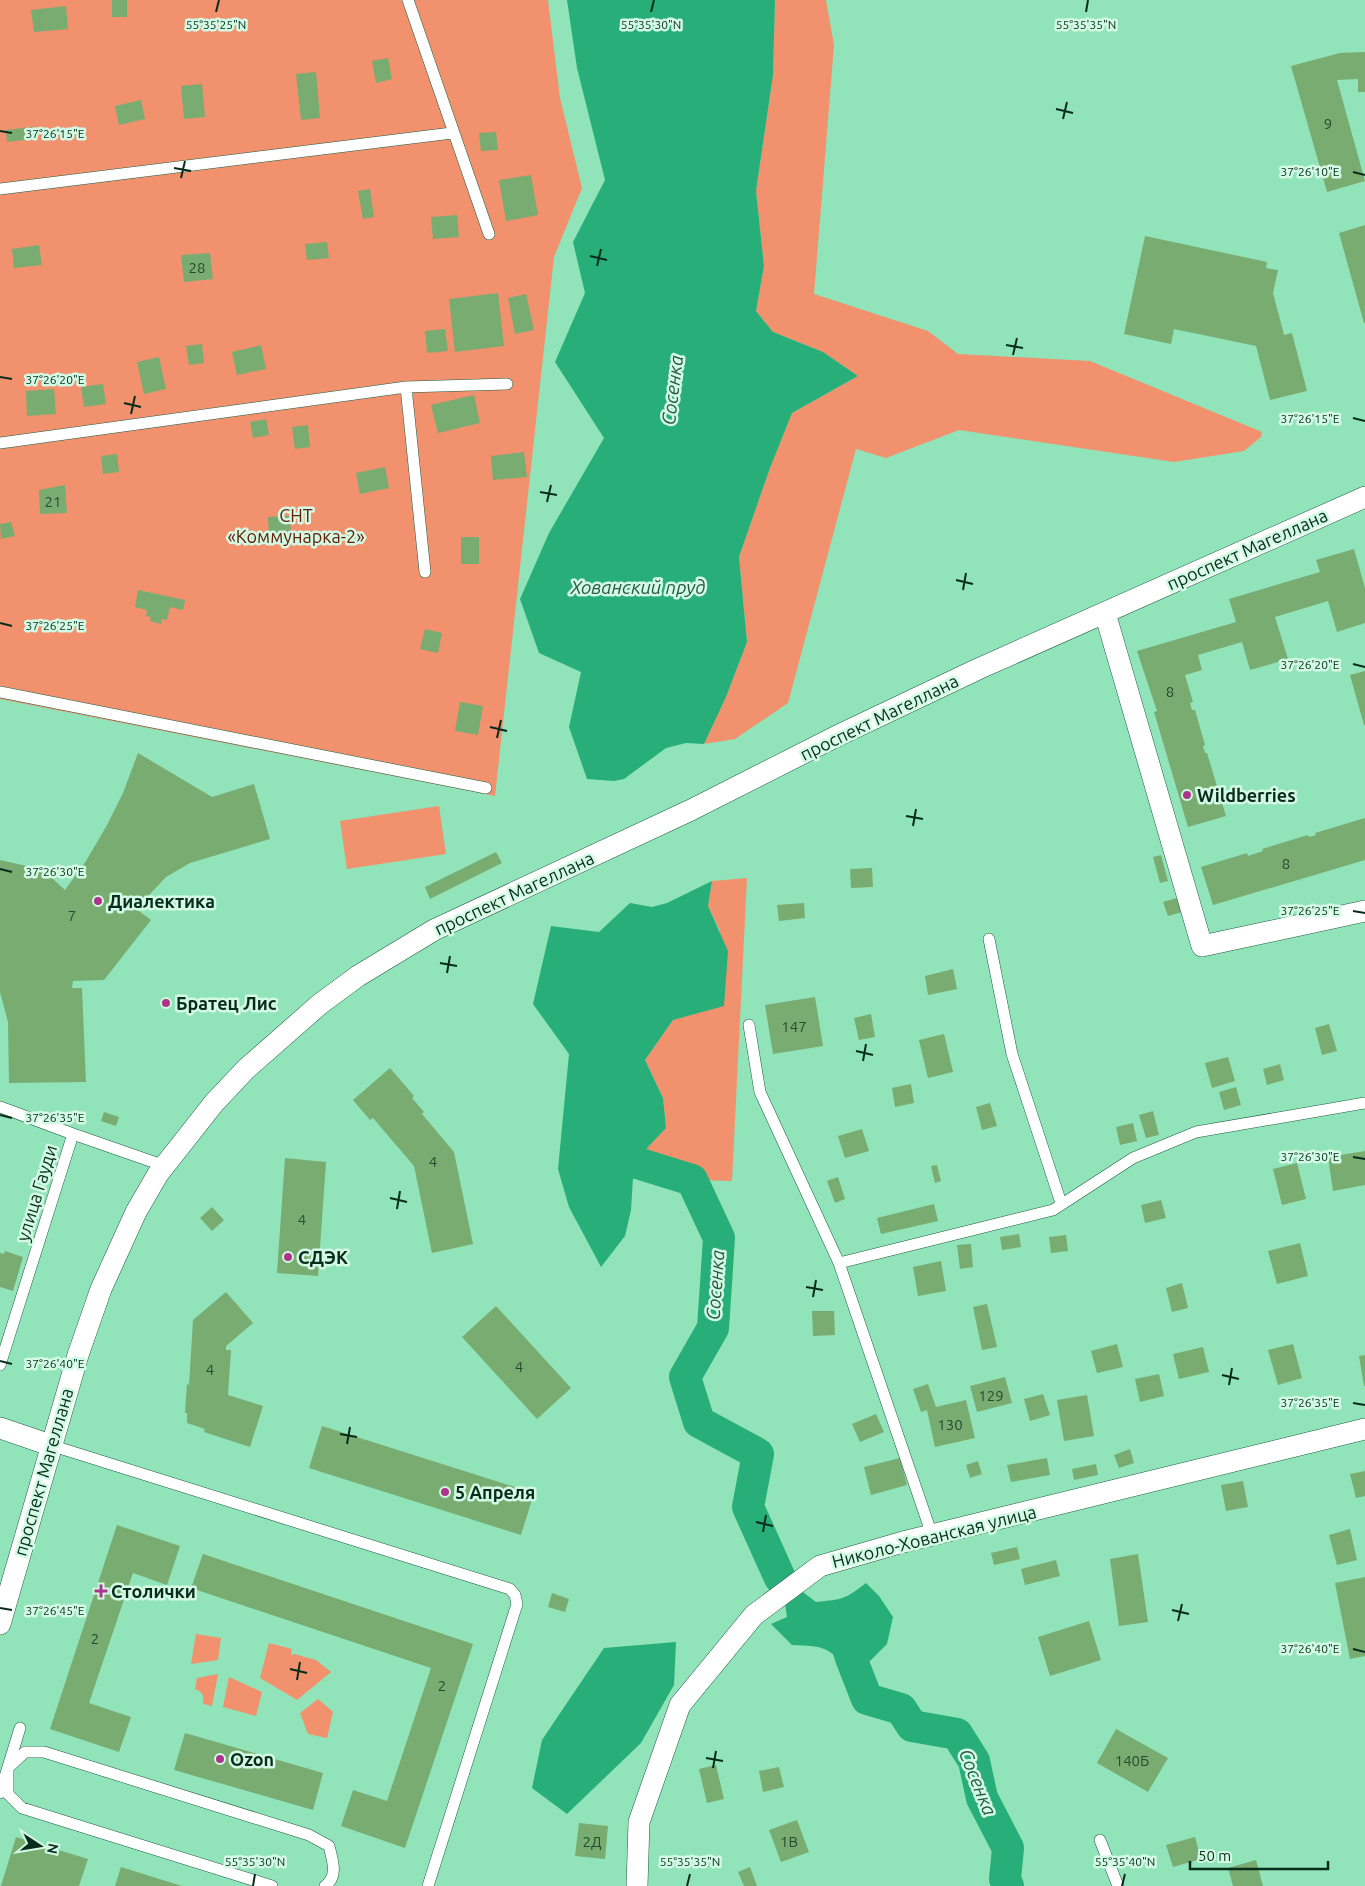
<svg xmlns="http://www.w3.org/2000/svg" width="1365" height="1886" font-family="Ubuntu,sans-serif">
<rect width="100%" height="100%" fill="#91e3b9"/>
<path fill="#f2916d" d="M0,0H548L560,98L582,188L554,257L495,796L0,699Z
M775,0H826L834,45L814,294L928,331L958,354L1090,361L1262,432L1261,437L1244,451L1174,462L959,430L886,458L856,449L788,703L735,739L704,744L726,697L747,642L739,557L770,468L792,413L858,376L823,352L773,332L756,311L764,266L756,191L773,75Z
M439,806L446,854L347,869L340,821Z
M747,878L732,1181L692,1180L634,1162L666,1128L663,1098L645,1060L673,1020L720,931L708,906L712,881Z
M196,1634L221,1638L218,1660L191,1664Z
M269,1643L292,1649L291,1656L294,1654L316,1660L331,1672L297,1700L260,1678Z
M218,1674L212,1706L203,1704C204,1695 203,1692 195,1689L197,1678Z
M229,1677L262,1692L256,1716L223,1707Z
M318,1699L333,1712L327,1738L308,1734L300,1713Z"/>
<path fill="#28af79" d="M567,0H775L773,75L756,191L764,266L756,311L773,332L823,352L858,376L792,413L770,468L739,557L747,642L726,697L704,744L686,743L666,748L624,779L614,781L587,779L569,727L581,672L539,653L520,599L549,533L604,438L555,362L585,293L573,242L605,180L577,68Z
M712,881L708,906L728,951L724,1006L673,1020L645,1060L663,1098L666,1128L634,1162L631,1210L625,1236L601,1267L569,1207L558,1169L569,1054L533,1004L551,926L599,932L630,903L652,907L667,903Z
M866,1583L879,1596L893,1617L887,1644L866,1665L850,1676C832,1647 825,1646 792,1645L771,1624L787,1617L785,1604L799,1589L816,1602C843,1599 844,1600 866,1583Z
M676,1642L674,1685L641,1743L567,1814L532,1788L542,1740L604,1648Z"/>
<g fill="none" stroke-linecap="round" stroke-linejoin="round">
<path stroke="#28af79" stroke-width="32" d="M620,1121L634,1162L692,1180L719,1238L713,1328L685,1377L699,1422L758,1454L748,1507L780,1578
M841,1630L843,1632L851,1658L867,1699L901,1709L912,1726L957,1734L974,1761L982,1798L1008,1848L1005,1879L1008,1886"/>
</g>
<path fill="#79ac71" d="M112,0H127V17H112Z
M66,6L68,29L34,32L31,10Z
M1365,52V92H1358V79L1337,80L1365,181L1327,192L1291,66L1340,53Z
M388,58L392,79L376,83L372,61Z
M316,72L320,118L301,120L296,74Z
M202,84L205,117L184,119L181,86Z
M141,100L145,119L119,125L115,106Z
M33,127L35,139L7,142L6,130Z
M496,132L498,150L481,151L479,133Z
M531,175L538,215L506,221L499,180Z
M370,189L374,217L363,219L358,191Z
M457,215L459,237L433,239L431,217Z
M1365,225V323H1364L1339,233Z
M1145,236L1267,262L1266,268L1278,270L1273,293L1284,335L1292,333L1307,391L1270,400L1256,346L1174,329L1171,344L1124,334Z
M327,242L329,258L307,260L305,244Z
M39,245L42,265L14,268L12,249Z
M210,253L213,279L184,282L181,255Z
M498,293L504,346L455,352L449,299Z
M526,294L534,330L515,334L508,298Z
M445,329L448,351L427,353L425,331Z
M202,344L204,363L189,365L186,346Z
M261,345L266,369L237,375L232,352Z
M159,357L166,389L144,394L137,362Z
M103,384L106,404L84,407L81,387Z
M54,389L56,414L27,416L26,391Z
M474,395L480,423L438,433L431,405Z
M266,419L269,435L253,438L250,422Z
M308,425L310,447L295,449L292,427Z
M524,452L527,477L493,480L491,456Z
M117,454L119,472L103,474L101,456Z
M385,467L389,488L360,494L356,473Z
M65,485L67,513L40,514L39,490Z
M290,516L291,536L269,537L268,517Z
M11,522L15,536L1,539L0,524Z
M461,537H479V564H461Z
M1354,549L1365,588V623L1337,632L1328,601L1275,617L1288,659L1250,670L1242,642L1198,655L1202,670L1185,675L1193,702L1190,703L1192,710H1195L1205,745L1203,746L1205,753H1207L1226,816L1188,827L1154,712L1157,711L1137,651L1236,622L1229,599L1320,572L1316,560Z
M138,590L185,600L183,610L170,607L167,620L162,619L161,624L150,621L151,617L146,616L147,610L135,607Z
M425,629L442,633L438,653L420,649Z
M1365,671V725H1364L1350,675Z
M460,702L483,706L478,735L455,731Z
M138,753L212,797L254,784L270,839L190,863L166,877L136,909L151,920L104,980L73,981L72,988H82L86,1082L9,1083L8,1022L0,992V860L35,868L52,878L65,890L86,861L107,825L123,793Z
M1365,818V860L1213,905L1201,867L1247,853L1248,856L1263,851L1262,849L1308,835L1309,837L1316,835L1315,833Z
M496,852L502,863L430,899L425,887Z
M1161,855L1168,881L1160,883L1153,857Z
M872,868L873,887L851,888L850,869Z
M1177,898L1182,912L1168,916L1163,902Z
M804,903L805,918L779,921L777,905Z
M953,969L957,989L928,995L925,976Z
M815,997L823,1046L773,1054L765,1005Z
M871,1014L875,1037L859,1040L854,1018Z
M1329,1024L1337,1051L1322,1055L1315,1028Z
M944,1034L953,1072L928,1078L919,1040Z
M1228,1057L1235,1081L1212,1088L1205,1063Z
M1280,1064L1284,1080L1267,1085L1263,1069Z
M390,1068L414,1096L412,1098L424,1112L422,1114L454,1152L473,1244L432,1253L414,1166L373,1118L370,1120L353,1100Z
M911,1084L914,1103L895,1107L892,1088Z
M1236,1087L1241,1105L1224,1110L1219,1092Z
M990,1103L997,1126L982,1130L976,1107Z
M1153,1111L1159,1135L1146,1138L1139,1115Z
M104,1112L119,1117L116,1126L101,1121Z
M1133,1123L1137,1141L1120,1145L1116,1127Z
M862,1129L869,1151L845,1158L838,1136Z
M1365,1151V1185L1333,1191L1328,1157Z
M285,1158L326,1162L318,1276L277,1273Z
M1297,1163L1306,1199L1282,1205L1273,1169Z
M937,1165L941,1181L935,1183L931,1166Z
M838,1177L845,1199L835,1203L827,1181Z
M1161,1200L1166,1218L1145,1223L1141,1205Z
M934,1204L938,1221L881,1234L877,1218Z
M212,1207L224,1220L212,1231L200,1218Z
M1019,1234L1021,1247L1002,1250L1000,1237Z
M1066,1235L1068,1251L1051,1253L1049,1237Z
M1300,1243L1308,1276L1277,1284L1268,1251Z
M971,1244L973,1267L960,1269L957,1245Z
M5,1251L23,1257L13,1291L0,1287V1253L4,1254Z
M941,1261L946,1291L918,1296L913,1267Z
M1182,1283L1188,1308L1172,1312L1166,1288Z
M226,1292L253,1323L226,1346V1350H231L228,1395L263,1406L250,1447L204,1432L205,1429L187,1423V1413H185L187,1384L189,1385L193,1320Z
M987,1304L997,1347L982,1350L973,1307Z
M496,1306L571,1388L537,1419L462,1337Z
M812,1311H834L835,1335L813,1336Z
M1117,1344L1123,1367L1097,1373L1091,1351Z
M1293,1344L1302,1378L1278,1385L1268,1350Z
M1203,1347L1209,1372L1179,1379L1173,1354Z
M1365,1355V1386H1364L1359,1356Z
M1159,1374L1164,1396L1140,1402L1135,1379Z
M1005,1377L1012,1403L977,1412L970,1386Z
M928,1384L936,1407L966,1400L975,1438L935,1447L927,1410L921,1412L913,1389Z
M1043,1394L1050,1415L1030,1421L1024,1399Z
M1087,1395L1094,1436L1064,1441L1057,1400Z
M876,1414L884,1432L860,1442L852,1424Z
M322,1426L534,1493L521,1535L309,1468Z
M1130,1449L1134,1463L1119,1468L1114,1455Z
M900,1458L907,1485L871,1495L864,1467Z
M1047,1458L1050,1475L1011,1482L1007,1465Z
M978,1461L982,1474L970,1478L966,1465Z
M1096,1464L1098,1475L1074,1480L1072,1469Z
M1365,1471V1496L1356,1498L1350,1474Z
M1243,1481L1248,1507L1226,1511L1221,1485Z
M117,1525L180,1546L167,1585L133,1573L89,1703L131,1717L119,1752L50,1729Z
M1350,1529L1357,1560L1337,1565L1329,1535Z
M1017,1547L1020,1559L994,1565L991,1553Z
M203,1554L473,1644L405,1848L341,1826L353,1790L387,1801L431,1668L191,1588Z
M1138,1554L1148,1622L1119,1626L1110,1559Z
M1056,1560L1060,1576L1025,1585L1021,1569Z
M1365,1577V1656L1350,1659L1335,1583Z
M552,1593L569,1599L565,1612L548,1607Z
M1089,1621L1101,1660L1050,1676L1038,1637Z
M1116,1729L1168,1758L1148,1792L1097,1763Z
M185,1733L323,1773L313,1810L174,1770Z
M716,1765L724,1799L707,1803L699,1769Z
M779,1767L784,1787L763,1792L759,1771Z
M797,1820L809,1852L781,1862L769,1830Z
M579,1823L608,1826L605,1859L575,1856Z
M16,1837L88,1859L79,1886H1Z
M1195,1837L1201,1859L1173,1867L1166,1845Z
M1256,1860L1263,1886H1233L1228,1868Z
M121,1867L182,1886H115Z
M750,1867L757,1886H744L738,1872Z"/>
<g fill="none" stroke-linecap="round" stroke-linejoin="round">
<defs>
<path id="service" d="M408,0L489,234
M0,189L452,133
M406,387L425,572
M0,443L406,387L507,384
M0,692L486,788
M989,939L1012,1054L1061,1203
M749,1025L760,1092L839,1263
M0,1107L73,1134L0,1365
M73,1134L165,1166
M50,1445L510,1589L515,1595L517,1604L428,1886
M932,1535L839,1263L1053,1210L1133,1158L1196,1132L1365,1103
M0,1793L20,1728
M1100,1840L1118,1886
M272,1886L22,1808L8,1794V1768L25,1752H44L309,1835L329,1846C332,1859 339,1876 325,1886"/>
<path id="minor" d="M1105,613L1202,946L1365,911
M0,1428L50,1445
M0,1624L78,1355L101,1289L136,1212L158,1174L214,1103L246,1069L320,1004L358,976L434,930L691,810L835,737L978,669L1365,497
M637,1886L639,1822L680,1705L754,1615L820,1566L903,1542L1365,1429"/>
</defs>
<use href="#service" stroke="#1d5d41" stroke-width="12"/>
<use href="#minor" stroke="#1d5d41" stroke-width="22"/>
<use href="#service" stroke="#fff" stroke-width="11"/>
<use href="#minor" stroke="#fff" stroke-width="21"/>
</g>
<path fill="none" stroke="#082c1c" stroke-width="2" d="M216,12L219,0M651,12L654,0M1086,12L1088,0M1056,109L1073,113M1063,119L1067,102M0,131L12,133M174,168L191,171M1353,172L1365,175M181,178L185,161M590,256L607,260M597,266L601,249M1006,345L1023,348M1013,355L1017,338M0,377L12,379M124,403L141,407M131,414L135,396M1353,418L1365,421M540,492L557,495M547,502L551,485M956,580L973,584M963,590L966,573M0,623L12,626M1353,664L1365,667M490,727L507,731M497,738L501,720M906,816L923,819M913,826L916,809M0,869L12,872M1353,911L1365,913M440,963L457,966M447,973L450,956M856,1051L873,1055M863,1061L866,1044M0,1115L12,1118M1353,1157L1365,1159M390,1198L407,1202M397,1209L400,1191M806,1287L823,1290M813,1297L816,1280M0,1361L12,1364M1222,1375L1239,1379M1229,1385L1232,1368M1353,1403L1365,1405M340,1434L357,1437M347,1444L350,1427M756,1522L773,1526M763,1532L766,1515M0,1608L12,1610M1172,1610L1189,1614M1178,1621L1182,1604M1353,1649L1365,1652M290,1669L307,1673M297,1680L300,1662M706,1758L723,1761M713,1768L716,1751M253,1886L255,1874M687,1886L690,1874M1122,1886L1125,1874"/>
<g fill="#ac358b" stroke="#d3fae4" stroke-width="2">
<circle cx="1187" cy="795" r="5"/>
<circle cx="98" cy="901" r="5"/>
<circle cx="166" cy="1003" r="5"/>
<circle cx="288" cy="1257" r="5"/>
<circle cx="445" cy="1492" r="5"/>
<path d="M98.5 1583.5h5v5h5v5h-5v5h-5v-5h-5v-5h5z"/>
<circle cx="220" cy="1759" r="5"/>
</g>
<g text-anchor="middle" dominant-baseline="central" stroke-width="5" stroke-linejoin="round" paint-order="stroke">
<g font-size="15" fill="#244c31">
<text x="1328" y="123">9</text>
<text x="197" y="267">28</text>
<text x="53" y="501">21</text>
<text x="1170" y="691">8</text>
<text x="1286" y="863">8</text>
<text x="72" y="915">7</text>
<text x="794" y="1026">147</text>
<text x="433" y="1161">4</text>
<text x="302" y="1219">4</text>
<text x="519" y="1366">4</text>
<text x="210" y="1369">4</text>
<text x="991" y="1395">129</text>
<text x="950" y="1424">130</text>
<text x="95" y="1638">2</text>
<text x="442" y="1685">2</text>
<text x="1132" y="1760">140Б</text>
<text x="592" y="1841">2Д</text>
<text x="789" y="1841">1В</text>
</g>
<g font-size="18" fill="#622104" stroke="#d3fae4">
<text x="296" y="515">СНТ<tspan x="296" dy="21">«Коммунарка-2»</tspan></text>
</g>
<g font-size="18" fill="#082c1c" stroke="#d3fae4">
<text transform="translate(1247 549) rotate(-24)">проспект Магеллана</text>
<text transform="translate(879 717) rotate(-26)">проспект Магеллана</text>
<text transform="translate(514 893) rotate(-25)">проспект Магеллана</text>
<text transform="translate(36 1193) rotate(-73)">улица Гауди</text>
<text transform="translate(43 1472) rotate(-74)">проспект Магеллана</text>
<text transform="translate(934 1536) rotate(-14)">Николо-Хованская улица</text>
</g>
<g font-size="18" font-weight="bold" fill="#082c1c" stroke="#d3fae4" text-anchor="start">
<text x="1197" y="795">Wildberries</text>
<text x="108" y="901">Диалектика</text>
<text x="176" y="1003">Братец Лис</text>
<text x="298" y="1257">СДЭК</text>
<text x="455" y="1492">5 Апреля</text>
<text x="111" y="1591">Столички</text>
<text x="230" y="1759">Ozon</text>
</g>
<g font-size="19" font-style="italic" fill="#285942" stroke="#d3fae4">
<text transform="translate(672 390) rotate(-83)">Сосенка</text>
<text x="638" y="587">Хованский пруд</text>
<text transform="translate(715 1285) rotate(-86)">Сосенка</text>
<text transform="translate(978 1782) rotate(68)">Сосенка</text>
</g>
</g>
<g font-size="12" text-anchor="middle" fill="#082c1c" stroke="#d3fae4" stroke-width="5" stroke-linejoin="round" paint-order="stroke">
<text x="216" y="29">55°35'25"N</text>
<text x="651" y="29">55°35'30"N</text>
<text x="1086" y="29">55°35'35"N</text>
<text x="55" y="138">37°26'15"E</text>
<text x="1310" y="176">37°26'10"E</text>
<text x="55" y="384">37°26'20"E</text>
<text x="1310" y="423">37°26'15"E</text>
<text x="55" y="630">37°26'25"E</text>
<text x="1310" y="669">37°26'20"E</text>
<text x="55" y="876">37°26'30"E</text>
<text x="1310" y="915">37°26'25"E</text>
<text x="55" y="1122">37°26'35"E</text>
<text x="1310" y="1161">37°26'30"E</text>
<text x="55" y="1368">37°26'40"E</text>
<text x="1310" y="1407">37°26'35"E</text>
<text x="55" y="1615">37°26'45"E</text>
<text x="1310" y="1653">37°26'40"E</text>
<text x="255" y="1866">55°35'30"N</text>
<text x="690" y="1866">55°35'35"N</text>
<text x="1125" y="1866">55°35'40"N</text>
</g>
<g transform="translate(40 1846) rotate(102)" stroke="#d3fae4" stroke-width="4" paint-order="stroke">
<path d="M0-4L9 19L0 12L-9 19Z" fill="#082c1c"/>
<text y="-8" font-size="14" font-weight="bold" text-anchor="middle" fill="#082c1c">N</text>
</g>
<path d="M1190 1861v8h138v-8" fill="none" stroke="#082c1c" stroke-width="2.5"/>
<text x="1198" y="1861" font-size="15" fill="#082c1c" stroke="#d3fae4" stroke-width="4" paint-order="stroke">50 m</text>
</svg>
